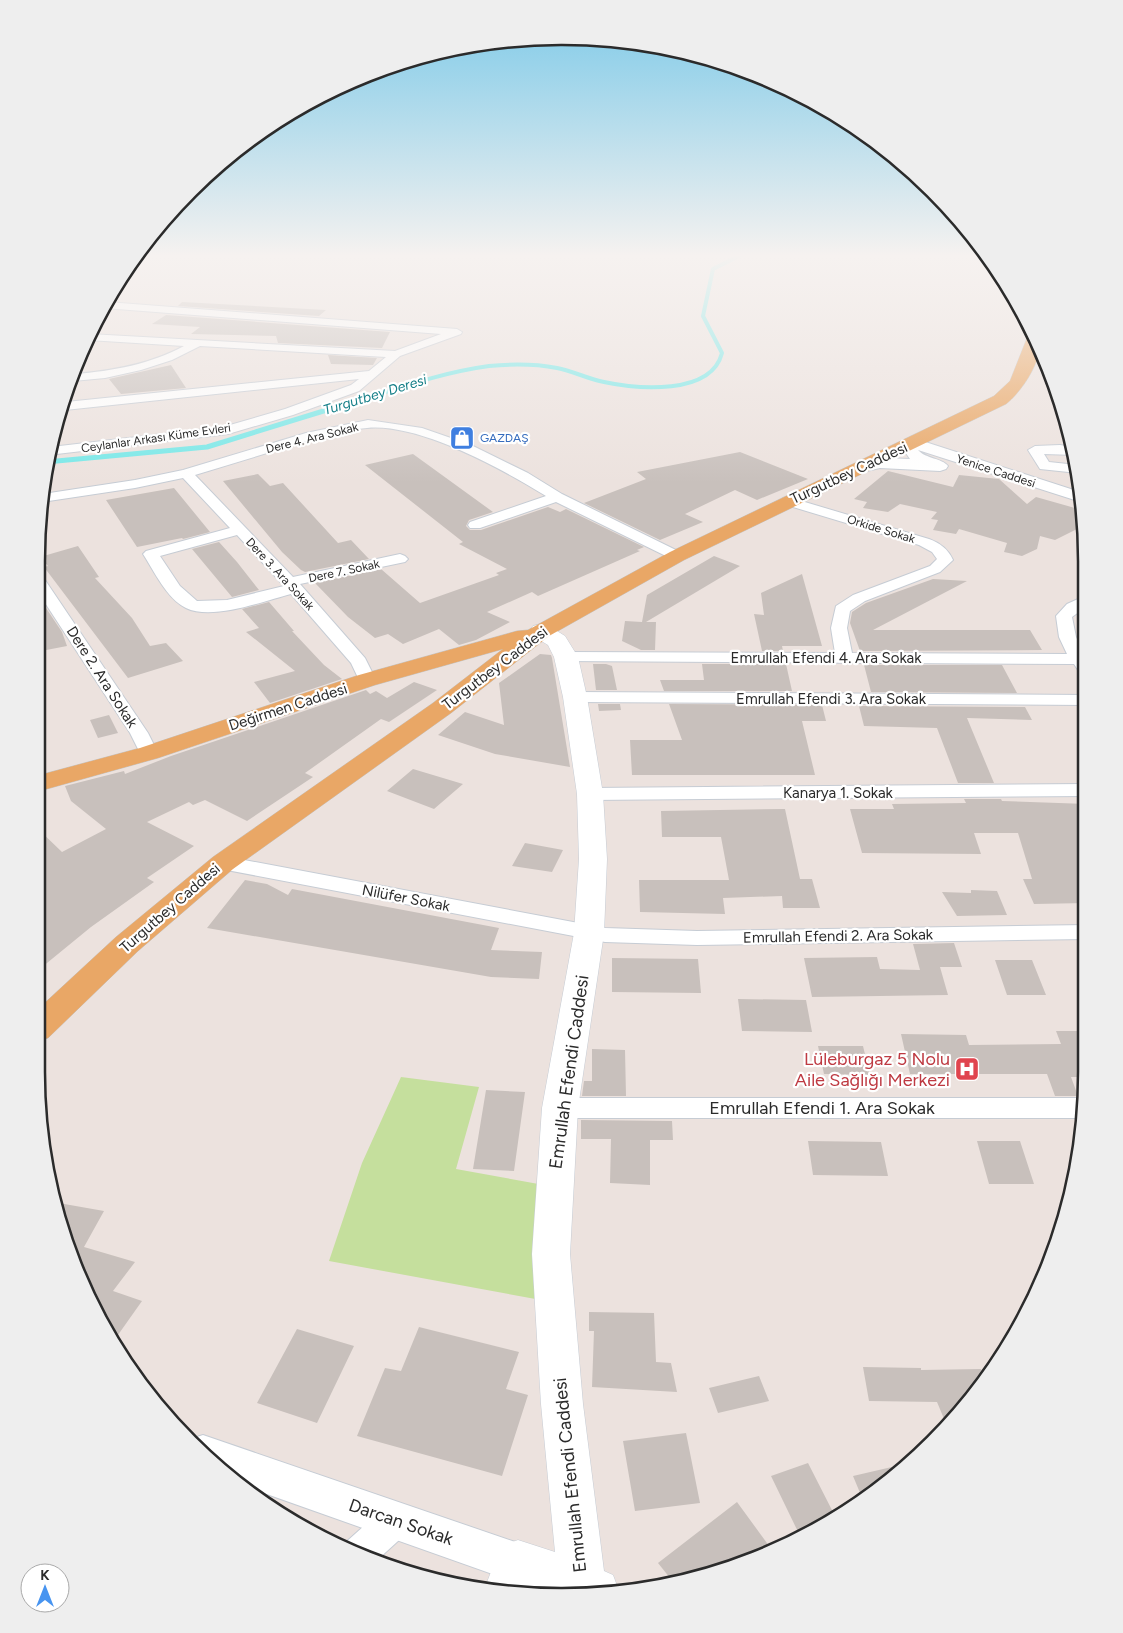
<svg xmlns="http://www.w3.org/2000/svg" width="1123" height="1633" font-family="Figtree,sans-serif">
<rect width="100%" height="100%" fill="#ece2de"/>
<path fill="#c5df9d" d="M401,1077L479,1087L456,1169L544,1185L541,1300L329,1261L362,1163Z"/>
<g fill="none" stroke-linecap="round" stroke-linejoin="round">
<path stroke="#77e8e8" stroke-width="4" d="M338,407C388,392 437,373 489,366C510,364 536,364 557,368C573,371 588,379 604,382C637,389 711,396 722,353L703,316L713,269L741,255"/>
<path stroke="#77e8e8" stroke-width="5" d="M46,462L207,447L343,405"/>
</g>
<path fill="#c8c0bc" d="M182,302L326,310L319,316L178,306Z
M166,315L390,332L382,348L278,343L276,336L191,334L200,327L152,324Z
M328,355L377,358L373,365L331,364Z
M171,365L186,388L121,394L109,379Z
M740,452L808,479L757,500L735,490L685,514L703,522L660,540L584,503L646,479L637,472Z
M413,454L493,512L469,520L466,526L470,530H481L548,507L560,512L566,509L644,547L637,550L640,551L538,596L532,592L487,612L510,622L476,640L459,645L439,629L403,644L388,634L375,638L348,617L315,583L381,569L420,603L499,575L496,573L507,569L459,544L463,542L365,465Z
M888,471L953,487L959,475L999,479L1027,504L1036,497L1082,510L1083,526L1055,540L1040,536L1037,549L1022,556L1004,552L1007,543L959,529L956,534L933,530L938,520L931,519L937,512L900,504L888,512L863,508L867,502L854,499Z
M258,474L270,486L283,483L338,543L351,540L369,559L305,572L301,570L282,552L223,481Z
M174,488L210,532L183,539L182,538L137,547L106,500Z
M219,542L237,562L259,590L232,597L192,549Z
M78,546L99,577L95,578L132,618L150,646L166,643L183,661L128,678L44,567L48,566L40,557Z
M714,556L740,566L646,622H656L655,650H641L622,641L625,621L642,622L647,595Z
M802,574L822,646H782L783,651H762L754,614L764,615L761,593Z
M933,579L967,581L873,630H1030L1042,650L860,651L850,623L852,612L866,603Z
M36,593L62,632L67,646L36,652Z
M269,602L294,631H292L324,665L342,679L270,703L254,682L295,671L246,632L259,628L242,609Z
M540,654L551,655L552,658L570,767L495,754L438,735L465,712L504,725L499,683Z
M593,664H606L612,666L617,690H596Z
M702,664H786L792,691H664L660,680H704Z
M864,665H1002L1017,693L871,692Z
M414,682L437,690L389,722L381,719L305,773L313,777L247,821L205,800L193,805L189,802L147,822L194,846L147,878L154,882L91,927L36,972V827L62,852L106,829L71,801L65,786L124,771L125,774L171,756L366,690L370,694L376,691L387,698Z
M598,704H620L621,710L599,711Z
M669,704L822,705L826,721H802L815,775H632L630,740H682Z
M859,706L1025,707L1032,720L967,718L994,783H958L937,728L864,726Z
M109,715L118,733L98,738L90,720Z
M413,769L463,784L434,809L387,791Z
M964,799H1001L1002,801L1087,804V903L1034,904L1023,879H1032L1018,833H974L981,854L862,853L850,809H894L892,804L966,803Z
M785,809L800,879H812L820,908H783L782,896L723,898L725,914L640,912L639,880H729L721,837H662L661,811Z
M525,843L563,850L552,872L512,866Z
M245,880L267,884L288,895L292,889L499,928L491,950L542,952L539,979L491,977L207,928Z
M971,890L997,891L1007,915L957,916L942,892L971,893Z
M954,943L962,967H940L948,995L812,997L804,958L877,957L880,969L920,970L913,944Z
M612,958L698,959L701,993L612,992Z
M995,960H1032L1046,995H1007Z
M738,999L806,1000L812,1032L742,1031Z
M1056,1031H1087L1086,1077H1071L1078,1096H1055L1047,1074H910L901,1034L966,1035L969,1045L1061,1044Z
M818,1046H863L870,1075L824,1074Z
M592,1049L625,1050L626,1096H582L584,1081H592Z
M486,1090L525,1092L514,1171L473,1169Z
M581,1120L672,1121L673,1140H650V1185L610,1183L611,1139H581Z
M808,1141L881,1142L888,1176L813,1175Z
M977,1141H1020L1034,1184H989Z
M53,1202L104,1211L84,1247L135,1262L113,1291L142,1301L113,1342L76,1273Z
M589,1312L654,1313L656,1362L671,1363L677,1392L592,1387L594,1331H589Z
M419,1327L519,1352L506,1389L528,1395L502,1476L357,1436L385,1368L401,1371Z
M297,1329L354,1346L317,1423L257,1403Z
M863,1367L921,1368V1370L981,1369L984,1380L947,1426L937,1402L869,1401Z
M759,1376L769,1401L718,1413L709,1388Z
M686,1433L700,1503L635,1511L623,1441Z
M808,1463L836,1518L801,1538L771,1476Z
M909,1463L876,1490L863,1500L853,1476Z
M737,1502L772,1550L674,1583L658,1563Z"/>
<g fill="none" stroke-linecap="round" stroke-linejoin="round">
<defs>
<path id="minor" d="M107,302L457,329L462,332L461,334L400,356L359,391L293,415L228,434L48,455L51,447L223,427L285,409L351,385L359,379L65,410L63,409L66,402L369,371L386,357L200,346L172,360L141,370L105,378L73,381L75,374C113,371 151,364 184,346L88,340L89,334L395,351L441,334L104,308Z
M368,420L422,428L471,445L528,473L562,494L682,553L685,556L682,559H672L556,502L480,528H470L468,525L470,522L546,496C502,469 419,423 367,428C341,430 314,439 290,446C258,456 227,465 195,475L293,577L400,554L405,556L408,559L405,562L300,584L365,658L376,680L373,684L367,685L361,684L351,663L291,594C264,601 212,621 186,608C167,599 154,571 143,554L146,551L230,528L183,478L135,488L42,502L43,494L135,480L183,470L306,433ZM237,535L284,586L227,600L197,601L180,586L160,556Z
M1060,445L1072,447L1075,455L1044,454L1049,462L1077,465L1078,473L1040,469L1028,450L1035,446Z
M788,497L929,539C940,543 948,549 953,560L940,572L865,601L850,611L847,628L852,653L1067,654L1059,637L1056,616L1067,604L1087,595V606L1072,617L1076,637L1084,654H1087V674L1080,673L1074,664L560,661L558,657L560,653L566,652L835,653L831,628L836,606L853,595L930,566L937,559L932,552L919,545L783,504L781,501L783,498Z
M36,572L41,574L148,733L158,753L156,757L149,759L142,757L130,733L36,589Z
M575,692L1087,695V705L575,702L569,701L566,697L569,693Z
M1087,784V796L590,800L583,798L580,794L583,790L590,788Z
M223,856L605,928L697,931L1087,925V939L697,945L605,942L216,868L213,863L216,858Z
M560,1098H1083L1084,1099L1082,1118H560L551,1115L547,1108L551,1101Z
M396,1503L408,1508L413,1520L408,1532L376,1561L360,1557L343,1548L345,1543L384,1508Z"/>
<path id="tertiary" d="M913,438L1080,492L1081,502L918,450C926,459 942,458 948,466L946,469L940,471L880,468L862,472L856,470L854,467L856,464L880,458L910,459L901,446L908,440Z
M203,1435L518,1543L532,1549L538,1563L532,1577L518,1583L241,1485L215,1467L191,1439Z"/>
<path id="secondary" d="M541,624L549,626L565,636L578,657L587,697L603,794L607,859L604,933L578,1108L570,1254L583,1404L604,1571L613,1575L619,1591C590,1594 560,1601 531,1591L530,1595L484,1590L501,1546L518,1540L555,1552L541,1404L532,1254L542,1108L574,933L579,859L577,794L563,697L554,657L548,645L533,636L530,631L533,626Z"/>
<path id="primary" d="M1034,334C1036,338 1039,345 1039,349C1038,367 1020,393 1006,404L684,560L549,636L451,713L233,869L138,951L48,1038L36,1042V1011L116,937L213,857L433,703L503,649L375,685L158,758L36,792V776L140,748L359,675L517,631L528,630L670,552L994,396L1010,381L1027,338Z"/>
</defs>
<use href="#minor" stroke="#c6ccd4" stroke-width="2"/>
<use href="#tertiary" stroke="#c6ccd4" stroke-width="2"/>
<use href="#secondary" stroke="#c6ccd4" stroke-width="1"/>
<use href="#primary" stroke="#c4c4c4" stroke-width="1"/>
<use href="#minor" fill="#fff" fill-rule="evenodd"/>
<use href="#tertiary" fill="#fff" fill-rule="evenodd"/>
<use href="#secondary" fill="#fff" fill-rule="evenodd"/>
<use href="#primary" fill="#e9a766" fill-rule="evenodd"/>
</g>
<linearGradient id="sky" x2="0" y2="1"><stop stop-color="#7bc9e8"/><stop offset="0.53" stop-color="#f6f2f0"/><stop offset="1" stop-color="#f6f2f0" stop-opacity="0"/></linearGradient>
<rect width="1123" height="483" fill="url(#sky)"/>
<defs>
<symbol id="shop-square" viewBox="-11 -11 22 22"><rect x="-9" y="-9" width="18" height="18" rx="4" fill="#3f7fe0" stroke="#fff"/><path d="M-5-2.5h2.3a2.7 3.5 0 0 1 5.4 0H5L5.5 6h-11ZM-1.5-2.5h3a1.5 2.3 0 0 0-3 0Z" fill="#fff"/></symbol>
<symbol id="hospital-square" viewBox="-11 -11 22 22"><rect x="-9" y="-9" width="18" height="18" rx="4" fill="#e0444e" stroke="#fff"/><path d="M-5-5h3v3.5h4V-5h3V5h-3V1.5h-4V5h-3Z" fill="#fff"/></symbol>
</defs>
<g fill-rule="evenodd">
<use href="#shop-square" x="448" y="424" width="28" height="28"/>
<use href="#hospital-square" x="953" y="1055" width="28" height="28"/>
</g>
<g text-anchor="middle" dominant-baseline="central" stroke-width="4.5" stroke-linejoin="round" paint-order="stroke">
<g font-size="12" fill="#2b2b2b" stroke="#fff">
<text transform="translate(156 438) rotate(-8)">Ceylanlar Arkası Küme Evleri</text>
<text transform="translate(312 438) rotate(-14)">Dere 4. Ara Sokak</text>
<text transform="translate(996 471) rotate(18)">Yenice Caddesi</text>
<text transform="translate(881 529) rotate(17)">Orkide Sokak</text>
<text transform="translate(344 571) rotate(-12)">Dere 7. Sokak</text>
<text transform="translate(280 574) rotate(47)">Dere 3. Ara Sokak</text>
</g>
<g font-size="12" fill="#366cbe" stroke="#fff" text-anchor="start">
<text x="480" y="438">GAZDAŞ</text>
</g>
<g font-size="14" font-style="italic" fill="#157f88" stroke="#fff">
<text transform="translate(375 395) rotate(-17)">Turgutbey Deresi</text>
</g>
<g font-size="15" fill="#2b2b2b" stroke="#fff">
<text transform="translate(849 473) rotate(-25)">Turgutbey Caddesi</text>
<text x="826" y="658">Emrullah Efendi 4. Ara Sokak</text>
<text transform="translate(495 668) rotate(-37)">Turgutbey Caddesi</text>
<text transform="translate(102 677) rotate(57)">Dere 2. Ara Sokak</text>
<text x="831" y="699">Emrullah Efendi 3. Ara Sokak</text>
<text transform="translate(288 707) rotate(-18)">Değirmen Caddesi</text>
<text x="838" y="793">Kanarya 1. Sokak</text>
<text transform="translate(406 898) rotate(11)">Nilüfer Sokak</text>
<text transform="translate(170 908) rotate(-41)">Turgutbey Caddesi</text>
<text transform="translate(838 936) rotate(-1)">Emrullah Efendi 2. Ara Sokak</text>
</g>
<g font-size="18" fill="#be3a42" stroke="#fff" text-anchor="end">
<text x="950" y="1059">Lüleburgaz 5 Nolu<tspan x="950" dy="21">Aile Sağlığı Merkezi</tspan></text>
</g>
<g font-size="18" fill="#2b2b2b" stroke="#fff">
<text transform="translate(569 1072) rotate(-82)">Emrullah Efendi Caddesi</text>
<text x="822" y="1108">Emrullah Efendi 1. Ara Sokak</text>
<text transform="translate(570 1475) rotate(-96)">Emrullah Efendi Caddesi</text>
<text transform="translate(401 1522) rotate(19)">Darcan Sokak</text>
</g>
</g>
<path d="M0 0H1123V1633H0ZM561 45H562A516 516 0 0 1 1078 561V1072A516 516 0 0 1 562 1588H561A516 516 0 0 1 45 1072V561A516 516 0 0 1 561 45Z" fill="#eee" fill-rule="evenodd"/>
<path fill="none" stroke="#2b2b2b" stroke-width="2.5" d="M561 45H562A516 516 0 0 1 1078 561V1072A516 516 0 0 1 562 1588H561A516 516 0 0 1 45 1072V561A516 516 0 0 1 561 45Z"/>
<g transform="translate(45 1588)"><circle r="24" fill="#ffffff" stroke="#aaaaaa"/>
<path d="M0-4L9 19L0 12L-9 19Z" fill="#4794f0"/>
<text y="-8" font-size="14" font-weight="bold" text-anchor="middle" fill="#2b2b2b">K</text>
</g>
</svg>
